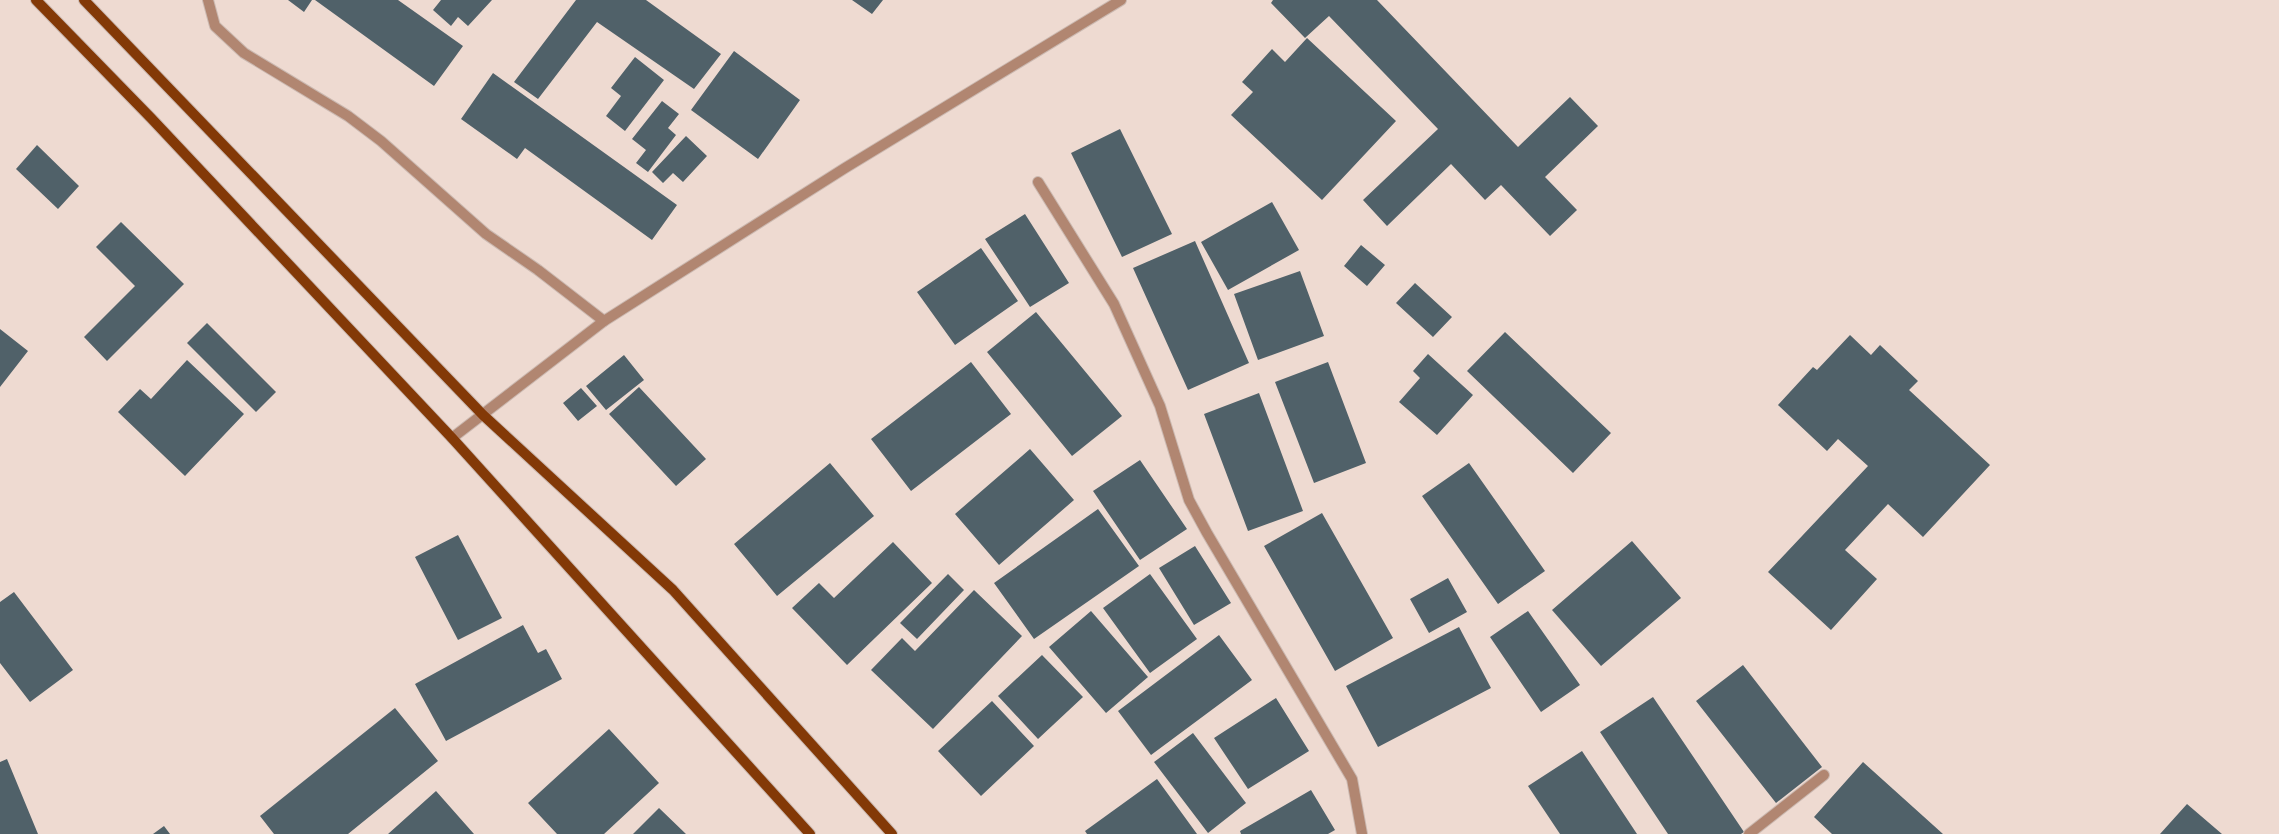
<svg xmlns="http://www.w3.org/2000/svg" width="2279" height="834" font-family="Jost,sans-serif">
<rect width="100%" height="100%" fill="#eedad1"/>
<path fill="#506169" d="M288,0H312L304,12Z
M315,0H398L463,46L434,86Z
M441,0H492L468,26L458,17L451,26L433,10Z
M576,0H646L721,54L694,89L597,22L538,99L514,82Z
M852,0H883L872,14Z
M1273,0H1377L1518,147L1570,97L1598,126L1545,177L1577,210L1550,236L1501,185L1485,200L1451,164L1387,226L1363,200L1438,129L1329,16L1305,38L1271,3Z
M1307,38L1396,121L1322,200L1231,115L1253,92L1242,82L1272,49L1285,62Z
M734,51L800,100L758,159L691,110Z
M635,57L664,80L625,131L606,116L621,96L611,88Z
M493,73L677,205L652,240L525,148L517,159L461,119Z
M662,101L679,114L668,128L676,135L648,172L636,163L646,150L632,139Z
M1120,129L1172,234L1122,257L1071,153Z
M686,136L707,156L683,182L673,173L663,183L652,172Z
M37,145L79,186L58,209L16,169Z
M1272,202L1299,250L1228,290L1201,242Z
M1025,214L1069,283L1030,307L985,239Z
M121,222L184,284L107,361L84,337L135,286L96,247Z
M1195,241L1249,363L1188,390L1133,268Z
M1361,245L1385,265L1367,286L1344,266Z
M981,248L1018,301L955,345L917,292Z
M1300,271L1324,336L1258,360L1234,294Z
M1415,283L1452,317L1433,337L1396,303Z
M1036,312L1122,416L1072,456L987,352Z
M207,323L276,392L256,412L187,343Z
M0,329L28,351L0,387Z
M1505,332L1611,433L1573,473L1467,371Z
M1850,335L1871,355L1880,345L1918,381L1909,390L1990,465L1923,537L1888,504L1845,550L1877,579L1831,630L1768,572L1868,466L1838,439L1827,451L1778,405L1813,367L1817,370Z
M1428,354L1473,395L1437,435L1399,402L1420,378L1413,371Z
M624,355L644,380L606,410L586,386Z
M187,360L244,414L185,476L118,412L140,389L151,399Z
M971,362L1011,414L911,491L871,439Z
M1328,362L1366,463L1314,483L1275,382Z
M639,387L706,459L676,486L609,414Z
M581,388L597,406L578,421L563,403Z
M1259,393L1303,511L1248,531L1204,414Z
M1030,449L1074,500L999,565L955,514Z
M1140,460L1187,529L1140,560L1093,491Z
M830,463L874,516L777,596L734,544Z
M1469,463L1545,571L1498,604L1422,496Z
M1098,509L1139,566L1034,639L994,583Z
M1322,513L1393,638L1335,671L1264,546Z
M458,535L502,618L458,640L415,557Z
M1632,541L1681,598L1601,666L1552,610Z
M893,542L932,583L847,665L792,608L819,583L834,598Z
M1195,546L1231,603L1194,625L1159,568Z
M948,574L964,590L917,639L900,623Z
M1150,574L1197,639L1150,673L1103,608Z
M1448,578L1467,612L1429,633L1410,599Z
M974,590L1022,636L933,729L871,670L902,638L915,651Z
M14,592L73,670L30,702L0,663V602Z
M1091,611L1148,677L1106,713L1049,647Z
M1528,611L1580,685L1541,712L1490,637Z
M523,625L538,653L546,649L562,679L446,741L415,684Z
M1459,627L1491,688L1378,747L1346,686Z
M1219,635L1252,680L1151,755L1118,711Z
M1042,655L1083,697L1038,739L998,696Z
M1743,665L1822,767L1776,803L1696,701Z
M1653,697L1744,832L1741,834H1668L1600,732Z
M1276,698L1309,751L1248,789L1214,738Z
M992,701L1034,746L981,796L938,751Z
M395,708L438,761L348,834H274L260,816Z
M609,729L659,783L604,834H557L528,803Z
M1193,733L1246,803L1208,833L1154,762Z
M1582,751L1637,834H1560L1528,786Z
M7,759L38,834H0V762Z
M1863,762L1943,834H1832L1814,817Z
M1157,779L1197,834H1087L1085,831Z
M1311,790L1335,830L1328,834H1241L1240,831Z
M436,791L474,834H388Z
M2187,804L2222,834H2160Z
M659,808L686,834H633Z
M164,826L170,834H153Z"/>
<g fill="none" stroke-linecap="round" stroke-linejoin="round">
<defs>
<path id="service" d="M208,0L215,26L244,53L348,116L381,141L486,234L538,270L604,321"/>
<path id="minor" d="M1038,182L1114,304L1160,406L1189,500L1207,533L1352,779L1362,834
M452,438L604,321L845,168L1121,0
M1749,834L1824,775"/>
<path id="primary" d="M36,0L151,118L452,438L810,834
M84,0L483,415L673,590L892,834"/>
</defs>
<use href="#service" stroke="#cbb9b1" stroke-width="12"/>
<use href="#minor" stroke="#cbb9b1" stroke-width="12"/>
<use href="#primary" stroke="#cbb9b1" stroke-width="12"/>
<use href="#service" stroke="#b18671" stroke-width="10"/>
<use href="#minor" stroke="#b18671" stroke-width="10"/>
<use href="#primary" stroke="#833907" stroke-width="10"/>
</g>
</svg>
